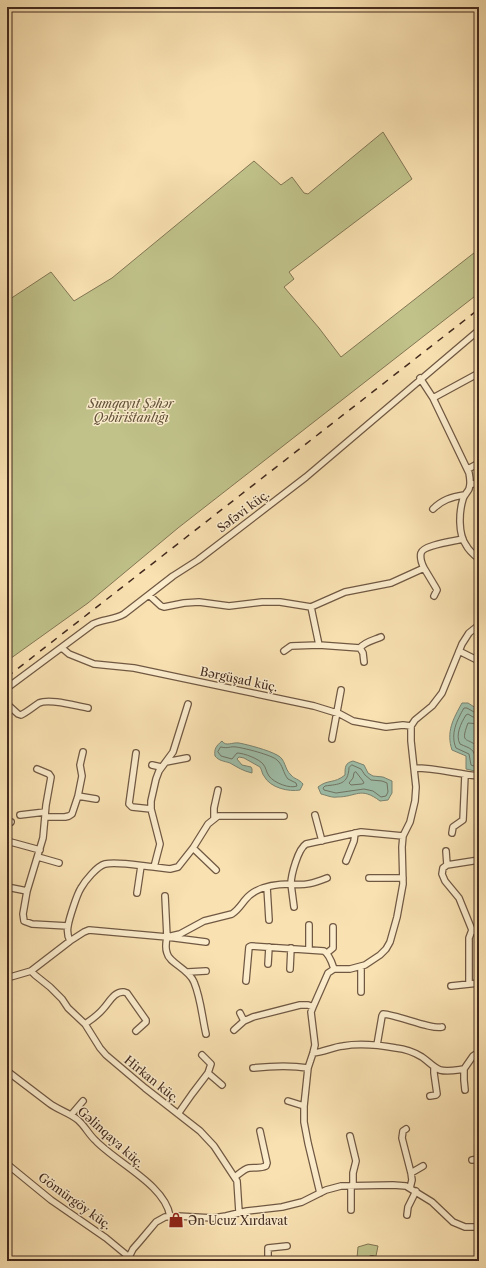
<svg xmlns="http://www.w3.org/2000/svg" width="486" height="1268" font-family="'Libre Caslon Text',serif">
<rect width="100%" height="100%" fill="#f9e1b1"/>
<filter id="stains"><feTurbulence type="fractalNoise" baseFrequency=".005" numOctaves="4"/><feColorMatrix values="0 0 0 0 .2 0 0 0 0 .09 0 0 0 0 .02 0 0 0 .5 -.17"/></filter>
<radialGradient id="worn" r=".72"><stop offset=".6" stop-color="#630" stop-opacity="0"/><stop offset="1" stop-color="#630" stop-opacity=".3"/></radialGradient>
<path fill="#c0c28a" stroke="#827654" d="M383,132L412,179L289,272L294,279L284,287L319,328L341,357L479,249V293L178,528L88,603L7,661V301L51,272L74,301L112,278L254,161L281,185L292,177L304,193L308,194Z
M368,1244L378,1246L376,1256L357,1258L358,1247Z"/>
<path fill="#9ebea9" stroke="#7a8371" d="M462,703H468L479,710V772L466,769V756L452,750C446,732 453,719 462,703Z
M222,741C226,747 232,742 239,743C249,745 268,750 277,755C286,759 284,769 291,775C294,779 299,779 303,784L300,790C289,792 270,788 264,776C262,774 262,770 260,767L244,758L239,757L237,759L242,765L251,767L252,769V773C243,771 237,767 230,763C224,761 219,761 215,756C214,749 216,746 222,741Z
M353,761L364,765L368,773L373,776L383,777L392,781V793L388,800L380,801C360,786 357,797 337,797C332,798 326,795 321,794L318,787C328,779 334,784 345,775C345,767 345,763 353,761Z"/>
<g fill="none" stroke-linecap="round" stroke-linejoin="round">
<path stroke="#707464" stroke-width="1" d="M479,713L474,712L467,708H464C457,720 450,734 456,748L469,754L471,765L479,768
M479,718L473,717L468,714L466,715C461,723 455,735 460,744C471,749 474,748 476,761L479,763
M479,724L468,723C459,747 469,735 479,749
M221,747C228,749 230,746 236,747C244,748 272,755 277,760C283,765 283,773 288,779C290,780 294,782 296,783L297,786C290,789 274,783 269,776C266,772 266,767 263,764C259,759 244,753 237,753L232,759L221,756L218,752Z
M352,765L361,769L365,775L371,780L382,781L387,783L388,792L386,796L381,797L373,791L364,789L336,793L324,790L323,788L325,786C339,784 348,785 349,768Z
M356,772L363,781L364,783L362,784L351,785L349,783L353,778L354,773Z"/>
<defs>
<path id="minor" d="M420,378L433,398L469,473C470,478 471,484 469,489C467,493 464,495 463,499C459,512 458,534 466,545C469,551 474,555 479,559
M433,398L479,373
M468,469L479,463
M470,485L479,482
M433,509C442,500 451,497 464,495
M424,568L436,588L437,590L434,596
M149,595L161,606L164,607L184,603L199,602L229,606L262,602H280L311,607
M62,648L69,654L94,664L134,668L314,706L340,714L353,721L386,727L403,725L411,726
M360,648C364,642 374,640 381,637
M284,651L291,646L319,645
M459,651L479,661
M364,662L363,653L360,648L319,645L311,607L345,592L391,583L424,568C422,564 420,557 421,553C423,545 455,541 463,539
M7,688L93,624C103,619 114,620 124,614L173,576L198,560L306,477L479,330
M7,704L18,714L21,715C27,712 33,707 39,703C50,698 76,706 88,708
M332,739L341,690
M136,753L129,804L132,807L151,809
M166,762L187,758
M152,765L161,767
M415,768C436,768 457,774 479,776
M78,796L96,799
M20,815L45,812
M315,815L322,841
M45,817H65L69,816L72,814L78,796L82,776L80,765L83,752
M214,818V808L218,790
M7,821L11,822
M452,833L453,827L463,820L465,775
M7,841L40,850
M193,848L216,870
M446,851L447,865
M38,857L59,863
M479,860L447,865L443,868L442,874L445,881L459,898L472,930L479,932
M346,861L354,841L355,833
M154,867L170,869L178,867L193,848L208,824L218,816H284
M369,878H403
M7,887L27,891L43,838L46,805L51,777L49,774L37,769
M267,887L269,920
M27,891L23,914L24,921L32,924L68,926
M137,893L141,866
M165,896L167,937
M294,907L291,884C305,886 314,883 327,878
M309,925V950
M70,941C68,937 67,931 68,926C69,919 77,894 81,888C85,881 97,866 105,864C117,861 141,866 154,867L160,844L151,809V801L156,779L159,771L173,752L188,704
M206,942L167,937C166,942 165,948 167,953C169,963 189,969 194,982C201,999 202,1017 206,1034
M327,953L333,948V927
M268,964L269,947
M361,967V992
M290,969L291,948
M31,971L35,975L50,987L62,999L68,1008L85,1024L100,1048L106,1055L145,1088L200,1131L214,1146L237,1181L239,1212
M188,972L206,971
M7,978L31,971L70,941L84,932L89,930L167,937L180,934L204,921L232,914C238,910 241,905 245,900C256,886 275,884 291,884C291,875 298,849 306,844L361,832L403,836
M246,981L249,947L251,946L324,951C330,955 332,963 334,969
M469,983V938L472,930
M451,986L479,983
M240,1013L244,1021
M85,1024C91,1020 98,1015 103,1009C109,1003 114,991 124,992L127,993L146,1020V1022L136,1031
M234,1030L244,1021L253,1017L300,1005H308L313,1007
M377,1045L382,1016L383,1014C398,1015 432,1030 442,1027
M313,1053C324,1052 333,1047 343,1046C360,1043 379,1045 396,1048C405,1049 414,1052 422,1057C428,1061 433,1067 440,1070C448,1072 456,1070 464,1069L473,1056L479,1052
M253,1068C271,1066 290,1065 308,1068
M464,1069V1080L465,1090
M7,1071L49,1103C58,1110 70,1113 78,1120C85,1126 89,1135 96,1141C117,1163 165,1185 170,1216
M208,1073L222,1085
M430,1096L436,1095L437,1094L434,1073V1067
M288,1101L304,1106
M178,1114L192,1094L208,1073L211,1064L202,1055
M71,1115L83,1101
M406,1129L403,1131L402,1138L411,1173L412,1180L410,1188
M350,1136L356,1161L353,1173V1183L351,1189V1210
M472,1160L479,1159
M7,1164L51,1200L106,1238L129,1257
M411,1173L423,1166
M235,1177C239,1174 244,1169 249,1168C255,1167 260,1169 266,1166L267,1163L260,1131
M320,1193L308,1143L304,1122V1106L308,1068L313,1053L315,1045L311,1012L313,1007L328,973L334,969H350L365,965L380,955L386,949L390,942L397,917L403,884L402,847L403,836L410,822L415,801L416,787L411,741V726L415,720L432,706L442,693L462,644L469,633L479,625
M407,1215L408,1207L416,1191
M127,1261L133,1249L140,1241L156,1222L165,1217L177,1216L213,1218L226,1216L247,1211L282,1207L302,1202L326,1190L341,1186L393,1185L406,1186L432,1202L453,1222L465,1227H479
M268,1261V1248L287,1246
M372,1261V1259"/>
</defs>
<use href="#minor" stroke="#705843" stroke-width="8"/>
<use href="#minor" stroke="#fbeccc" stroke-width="5.5"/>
<path stroke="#432a1e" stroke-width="1.5" stroke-dasharray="7 7" stroke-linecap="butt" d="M7,677L479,309"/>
</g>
<defs>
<symbol id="shop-bare" viewBox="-9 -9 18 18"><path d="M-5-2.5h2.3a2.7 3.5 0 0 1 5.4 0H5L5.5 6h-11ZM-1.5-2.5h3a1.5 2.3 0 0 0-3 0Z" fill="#8f2418" stroke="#fbeccc" stroke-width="2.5" paint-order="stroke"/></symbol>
</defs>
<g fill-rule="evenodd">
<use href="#shop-bare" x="165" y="1209" width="22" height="22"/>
</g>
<g text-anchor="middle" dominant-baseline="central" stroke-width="3" stroke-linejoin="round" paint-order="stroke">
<g font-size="12" font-style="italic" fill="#625039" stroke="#fbeccc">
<text x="131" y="403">Sumqayıt Şəhər<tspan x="131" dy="14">Qəbiristanlığı</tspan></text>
</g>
<g font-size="12" fill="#432a1e" stroke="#fbeccc">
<text transform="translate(243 511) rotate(-37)">Səfəvi küç.</text>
<text transform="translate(239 679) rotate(12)">Bərgüşad küç.</text>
<text transform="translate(152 1079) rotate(39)">Hirkan küç.</text>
<text transform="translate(111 1137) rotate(42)">Gəlinqaya küç.</text>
<text transform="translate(75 1201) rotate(36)">Gömürgöy küç.</text>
</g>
<g font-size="12" fill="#432a1e" stroke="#fbeccc" text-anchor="start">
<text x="188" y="1220">Ən Ucuz Xırdavat</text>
</g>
</g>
<rect width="486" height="1268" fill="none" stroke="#f9e1b1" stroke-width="24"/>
<rect x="8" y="8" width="470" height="1252" fill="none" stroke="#432a1e" stroke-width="2"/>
<rect x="12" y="12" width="462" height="1244" fill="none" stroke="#432a1e"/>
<rect width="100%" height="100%" filter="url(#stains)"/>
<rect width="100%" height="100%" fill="url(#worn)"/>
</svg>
